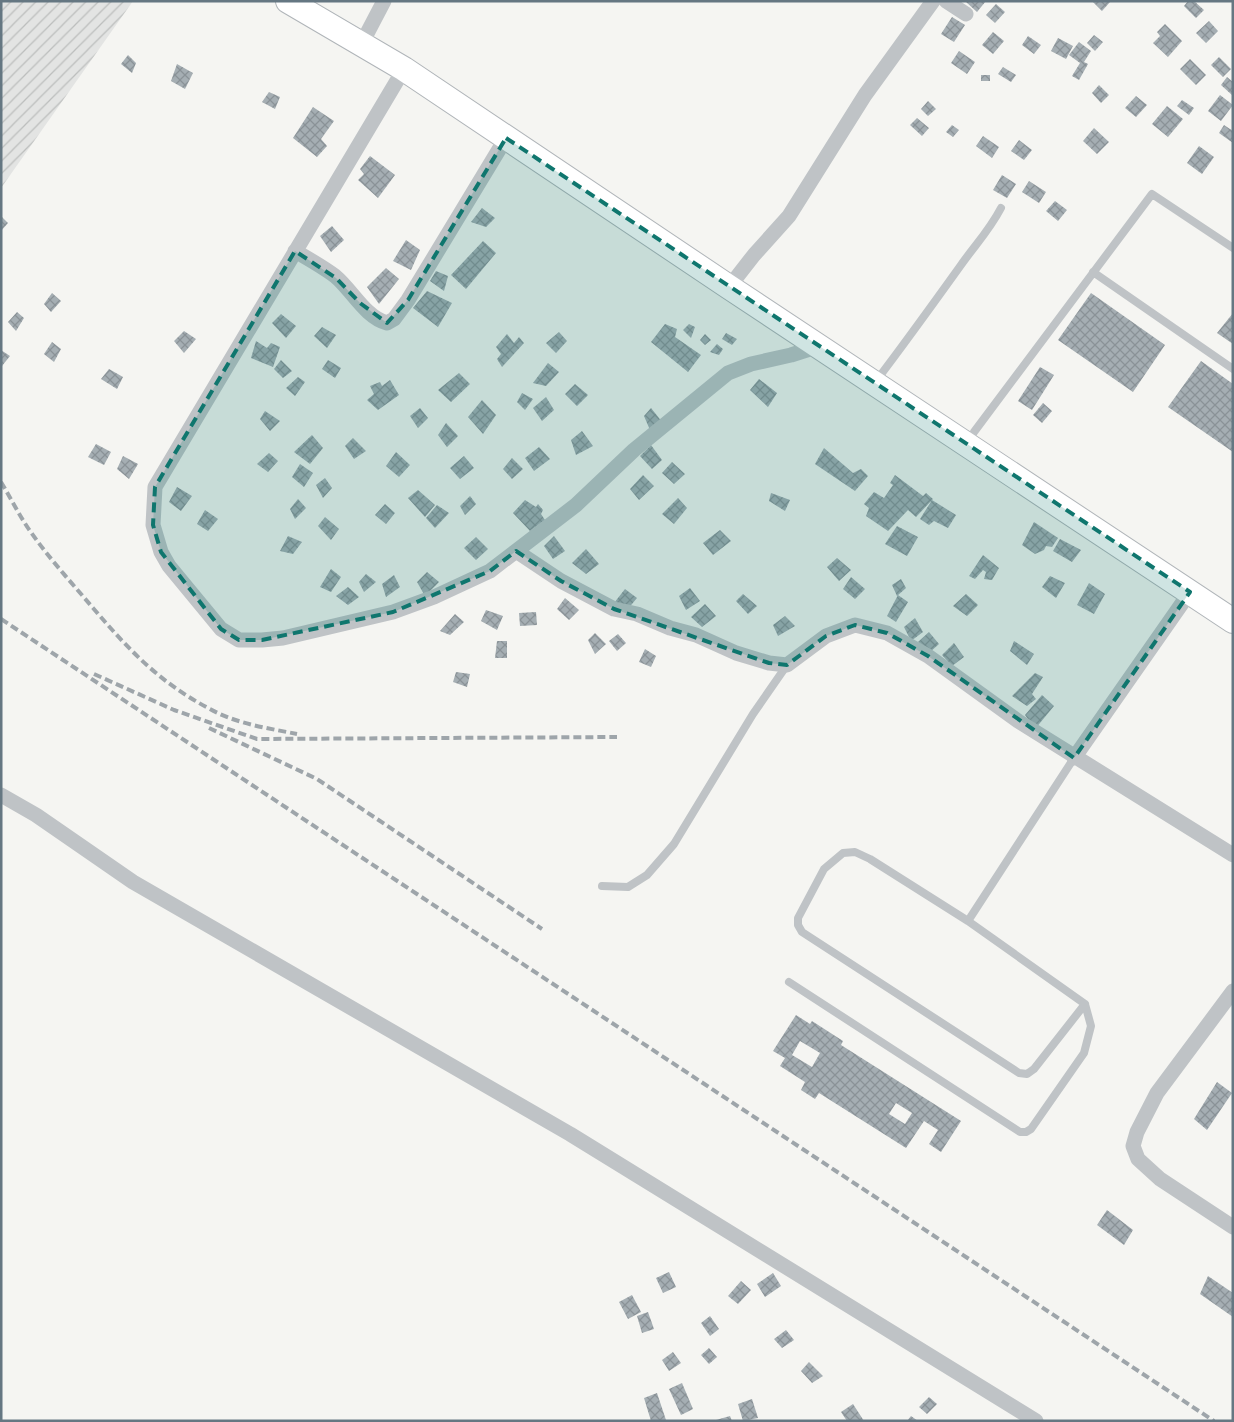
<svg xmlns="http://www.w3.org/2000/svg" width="1234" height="1422" font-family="'Titillium Web',sans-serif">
<defs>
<pattern id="industrial-furrows" width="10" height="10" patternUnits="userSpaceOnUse" patternTransform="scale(1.25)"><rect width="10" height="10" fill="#e3e4e3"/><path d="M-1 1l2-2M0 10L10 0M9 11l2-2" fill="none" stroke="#bcbebd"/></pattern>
<pattern id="building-cross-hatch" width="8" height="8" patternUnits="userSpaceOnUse" patternTransform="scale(1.25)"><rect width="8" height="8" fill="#a5aeb3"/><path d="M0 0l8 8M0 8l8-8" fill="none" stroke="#8a9297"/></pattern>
</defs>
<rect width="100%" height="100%" fill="#f5f5f2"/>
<path fill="url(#industrial-furrows)" d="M1,1H133L1,188Z"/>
<path fill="url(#building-cross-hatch)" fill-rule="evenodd" d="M967,1H986L977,12L966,2Z
M1092,1H1111L1102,11Z
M1188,1H1194L1204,10L1196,18L1184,6Z
M996,4L1005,12L995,23L986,15Z
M952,17L965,25L954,42L941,34Z
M1209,21L1218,31L1206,43L1196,33Z
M1165,24L1182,41L1168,57L1153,43L1160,36L1157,32Z
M993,32L1004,41L993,54L982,45Z
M1094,35L1103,42L1095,51L1087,43Z
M1028,36L1041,45L1034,54L1022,45Z
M1058,38L1073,46L1066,59L1051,51Z
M1079,42L1091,51L1084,62L1088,64L1079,80L1072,76L1080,63L1069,55Z
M959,51L975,62L967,74L951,63Z
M128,55L136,63L132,73L121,64Z
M1219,57L1231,69L1223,77L1211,65Z
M1190,59L1206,75L1196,85L1180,69Z
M177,64L193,73L185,89L171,81Z
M1003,67L1016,75L1011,82L998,74Z
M981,75H990V81H981Z
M1227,77L1233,82V96L1221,85Z
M1099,85L1109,95L1101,103L1092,93Z
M269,92L280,97L275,109L262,102Z
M1220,95L1233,105L1221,121L1208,111Z
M1136,96L1147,105L1136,117L1125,108Z
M1182,100L1194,108L1189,115L1177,106Z
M928,101L936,109L928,116L921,109Z
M1167,106L1183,119L1168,137L1152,124Z
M313,107L334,121L321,139L327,146L317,157L293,138Z
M917,118L929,128L922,136L910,125Z
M952,125L959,130L953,137L946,132Z
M1224,125L1233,131V143L1219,133Z
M1094,128L1109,142L1097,154L1083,141Z
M983,136L999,147L992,158L976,146Z
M1019,140L1032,150L1024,160L1011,151Z
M1199,146L1214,157L1202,174L1187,163Z
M370,156L395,175L378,198L358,180L364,174L360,169Z
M1002,175L1016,184L1007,198L993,190Z
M1029,181L1046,192L1039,203L1022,192Z
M1055,201L1067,210L1058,221L1046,211Z
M482,208L495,218L486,227L471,222Z
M1,216L8,223L1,231Z
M332,226L344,240L331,252L320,236Z
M406,240L420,250L411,270L393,261Z
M483,241L496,253L466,289L451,275Z
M386,268L399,279L379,304L367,287Z
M436,271L448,276L444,291L430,281Z
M427,291L452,303L438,327L413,308Z
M52,293L61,301L51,312L44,304Z
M1091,293L1165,345L1133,392L1058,340Z
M17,312L24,318L16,331L8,322Z
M1233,313V344L1217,333Z
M281,314L296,326L286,338L272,323Z
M665,324L677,329L675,337L701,355L688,372L651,342Z
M689,324L695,327L691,338L683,330Z
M322,327L336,335L327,348L314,336Z
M184,331L196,339L184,353L174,341Z
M559,332L567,341L556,353L546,343Z
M726,333L737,339L732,345L722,339Z
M507,334L514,343L519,337L524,343L502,367L497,359L501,354L496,347Z
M705,334L711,340L705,345L700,340Z
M256,341L267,348L271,343L280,347L273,367L251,358Z
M52,342L61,349L54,362L44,354Z
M717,344L723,349L719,355L710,352Z
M1,350L10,356L2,366L1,365Z
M281,360L292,371L283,378L274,369Z
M328,360L341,368L335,378L322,369Z
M1201,361L1233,384V452L1168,407Z
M548,363L559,372L546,386L533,383Z
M1040,367L1054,375L1032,410L1018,401Z
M109,369L123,377L117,389L101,379Z
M459,373L470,384L451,402L438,390Z
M298,377L305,382L295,396L286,388Z
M759,379L777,393L768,407L750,390Z
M390,380L399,395L378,410L367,400L374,394L370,386L380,382L382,386Z
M575,384L588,395L577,406L565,394Z
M522,393L533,399L525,410L517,402Z
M546,397L554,410L542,421L533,408Z
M482,400L496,415L483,434L468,417Z
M1043,403L1052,411L1042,423L1033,415Z
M420,408L428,418L418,428L410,416Z
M651,408L663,423L650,430L644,416Z
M265,411L280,421L270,431L260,419Z
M446,423L458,436L447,447L438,435Z
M582,431L593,446L576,455L571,440Z
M312,435L323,448L310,464L294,452Z
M353,438L366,451L354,459L345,446Z
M96,444L111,452L104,465L88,457Z
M651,445L662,460L652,469L640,456Z
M539,447L550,459L534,471L525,458Z
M824,448L853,473L861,469L868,476L855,491L815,464Z
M396,452L410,465L399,477L386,466Z
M269,453L278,461L268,472L257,464Z
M123,456L138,464L129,479L117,469Z
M464,456L474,468L460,479L450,468Z
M512,458L523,469L512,479L503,469Z
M672,462L685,474L674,484L662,473Z
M300,464L313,473L304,487L292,477Z
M643,475L654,486L639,500L630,489Z
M895,475L923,496L926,493L933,499L916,517L908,510L888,531L866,516L869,508L864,504L874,492L884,498L893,485L890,483Z
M325,478L332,488L323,498L316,485Z
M177,487L192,496L181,511L169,502Z
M418,490L435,505L425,517L408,498Z
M771,493L790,500L785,511L769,501Z
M470,496L476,504L465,515L460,506Z
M678,498L687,508L674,524L662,514Z
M298,499L306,508L295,519L290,509Z
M525,500L536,507L538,504L543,510L541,514L545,520L530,531L513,513Z
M932,500L956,515L948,528L934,521L929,525L920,519Z
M385,504L395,513L386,524L375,515Z
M437,505L449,513L435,528L426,518Z
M205,510L218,519L208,531L197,524Z
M325,517L339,529L331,540L318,526Z
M1034,522L1058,538L1052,547L1046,546L1044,550L1035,554L1022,545Z
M897,526L918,537L907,556L885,544Z
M720,530L731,541L713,555L703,543Z
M288,536L302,542L293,554L280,551Z
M554,536L565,551L553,559L544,546Z
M476,537L488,549L476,560L464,548Z
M1060,539L1081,550L1072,562L1053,551Z
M586,549L599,564L586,574L572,563Z
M983,555L999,568L992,580L984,579L986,572L983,570L975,579L969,576Z
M837,558L851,570L839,581L827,567Z
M331,569L341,577L331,592L320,587Z
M427,572L439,582L425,596L417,582Z
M366,574L376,582L364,592L359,582Z
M394,575L400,587L386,597L382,584Z
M1050,576L1065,583L1056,598L1042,587Z
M851,577L865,589L855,599L843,589Z
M901,579L906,588L897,596L892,585Z
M1089,583L1105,594L1094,614L1077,605Z
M348,587L359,597L348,605L336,596Z
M690,588L700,601L686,610L679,596Z
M625,589L637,598L627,610L614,603Z
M743,594L757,606L748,614L736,601Z
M966,594L978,605L967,616L953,606Z
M898,595L908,602L896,622L887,616Z
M565,598L579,610L569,620L557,609Z
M705,604L716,616L702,627L691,617Z
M486,610L503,616L497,630L481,621Z
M536,612L537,625L520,626L519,613Z
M455,614L464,622L450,635L440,631Z
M785,616L795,626L778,636L773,625Z
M915,618L923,632L911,641L904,627Z
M929,632L939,644L929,653L918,642Z
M595,633L606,644L595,654L588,640Z
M618,634L626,643L617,651L609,641Z
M497,641H507V658H495Z
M1014,641L1034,654L1027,665L1010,651Z
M954,643L964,657L952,666L942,655Z
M645,649L656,656L651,667L639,662Z
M456,672L470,674L467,687L453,682Z
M1035,673L1043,677L1032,694L1036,699L1027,706L1012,696Z
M1042,695L1054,706L1035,729L1025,715Z
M796,1015L810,1024L812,1021L843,1041L841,1045L961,1121L941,1152L929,1144L938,1130L924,1121L906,1148L819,1093L815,1099L801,1090L805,1082L780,1066L785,1058L773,1051ZM800,1041L820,1053L812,1067L792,1055ZM896,1103L912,1113L905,1124L889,1114Z
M1217,1082L1232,1093L1207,1130L1194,1119Z
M1107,1210L1133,1230L1124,1245L1097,1225Z
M669,1272L676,1287L663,1293L656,1278Z
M773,1273L781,1286L765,1297L757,1284Z
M1208,1276L1233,1293V1317L1200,1294Z
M741,1281L751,1290L738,1304L728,1296Z
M632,1295L641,1312L628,1319L619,1302Z
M648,1312L654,1329L642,1333L637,1316Z
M710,1316L719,1329L710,1336L701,1323Z
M786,1330L794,1340L782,1348L774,1339Z
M709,1348L717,1357L709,1364L701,1355Z
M673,1352L681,1363L669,1371L662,1360Z
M809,1362L823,1376L812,1383L801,1371Z
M682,1383L693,1409L681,1415L669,1389Z
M657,1393L666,1420L664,1421H651L644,1398Z
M929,1397L937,1404L927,1414L919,1407Z
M752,1399L758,1418L743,1421L738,1404Z
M853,1404L864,1421H847L841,1412Z
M730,1416L732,1421H716V1420Z
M911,1416L918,1421H907Z"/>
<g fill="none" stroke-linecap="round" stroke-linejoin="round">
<defs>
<path id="primary" d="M288,1L404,69L729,287L1233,621"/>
</defs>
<use href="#primary" stroke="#b0b5b9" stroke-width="26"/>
<path stroke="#bfc3c6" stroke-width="8" d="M1093,272L1233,369
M876,381C905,343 933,304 961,265C975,245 989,231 1001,208
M969,442L974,432L1152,194L1233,248
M602,886L628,887L647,875L674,844L753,714L787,665
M968,921L1074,758
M789,982L1020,1132H1026L1031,1129L1084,1053L1091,1026L1085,1004L968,921L870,859L855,852L843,853L824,869L798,918V925L802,932L1019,1073L1027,1074L1034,1069L1085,1004"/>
<path stroke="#bfc3c6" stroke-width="15" d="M946,1L966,14
M362,43L384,1
M404,69L155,487L153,525L161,552L169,566L221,629L239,640H262L283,638L393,612L434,597L490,571L576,505L634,450L728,373L751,364L791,355L819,346
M295,251C309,259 323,267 335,276C352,290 365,317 387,323L394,319L408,300L506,138
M729,287L754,255L789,216L865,95L933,1
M516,551L561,581L614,609L637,614L670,628L696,635L736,653L769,663L787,665L826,636L855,625L887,633L928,656L1018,721L1233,855
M1074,758L1190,592
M1,795L36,815L133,882L570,1134L1036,1421
M1233,991L1157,1093L1137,1132L1133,1146L1138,1159L1160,1179L1233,1227"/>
<use href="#primary" stroke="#fff" stroke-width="24"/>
<path stroke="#9ea5aa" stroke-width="4" stroke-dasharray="8 4" stroke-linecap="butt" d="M1,482C10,497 18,513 28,528C47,556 71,582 93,608C129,650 160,683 210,709C237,724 267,728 297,734
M1,619L1214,1421
M94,674L174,710L257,739L617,737
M209,728L317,779L542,929"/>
</g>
<path fill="#0f766e" fill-opacity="0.2" stroke="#0f766e" stroke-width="4" stroke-dasharray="10 6" stroke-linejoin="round" d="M506,138L1190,592L1074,758L928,656L887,633L855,625L826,636L787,665L769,663L614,609L561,581L516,551L490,571L393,612L262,640H239L221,629L161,552L153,525L155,487L295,251L336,278L360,303L387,323L408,300Z"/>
<rect width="1234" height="1422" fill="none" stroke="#657782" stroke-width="5"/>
</svg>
